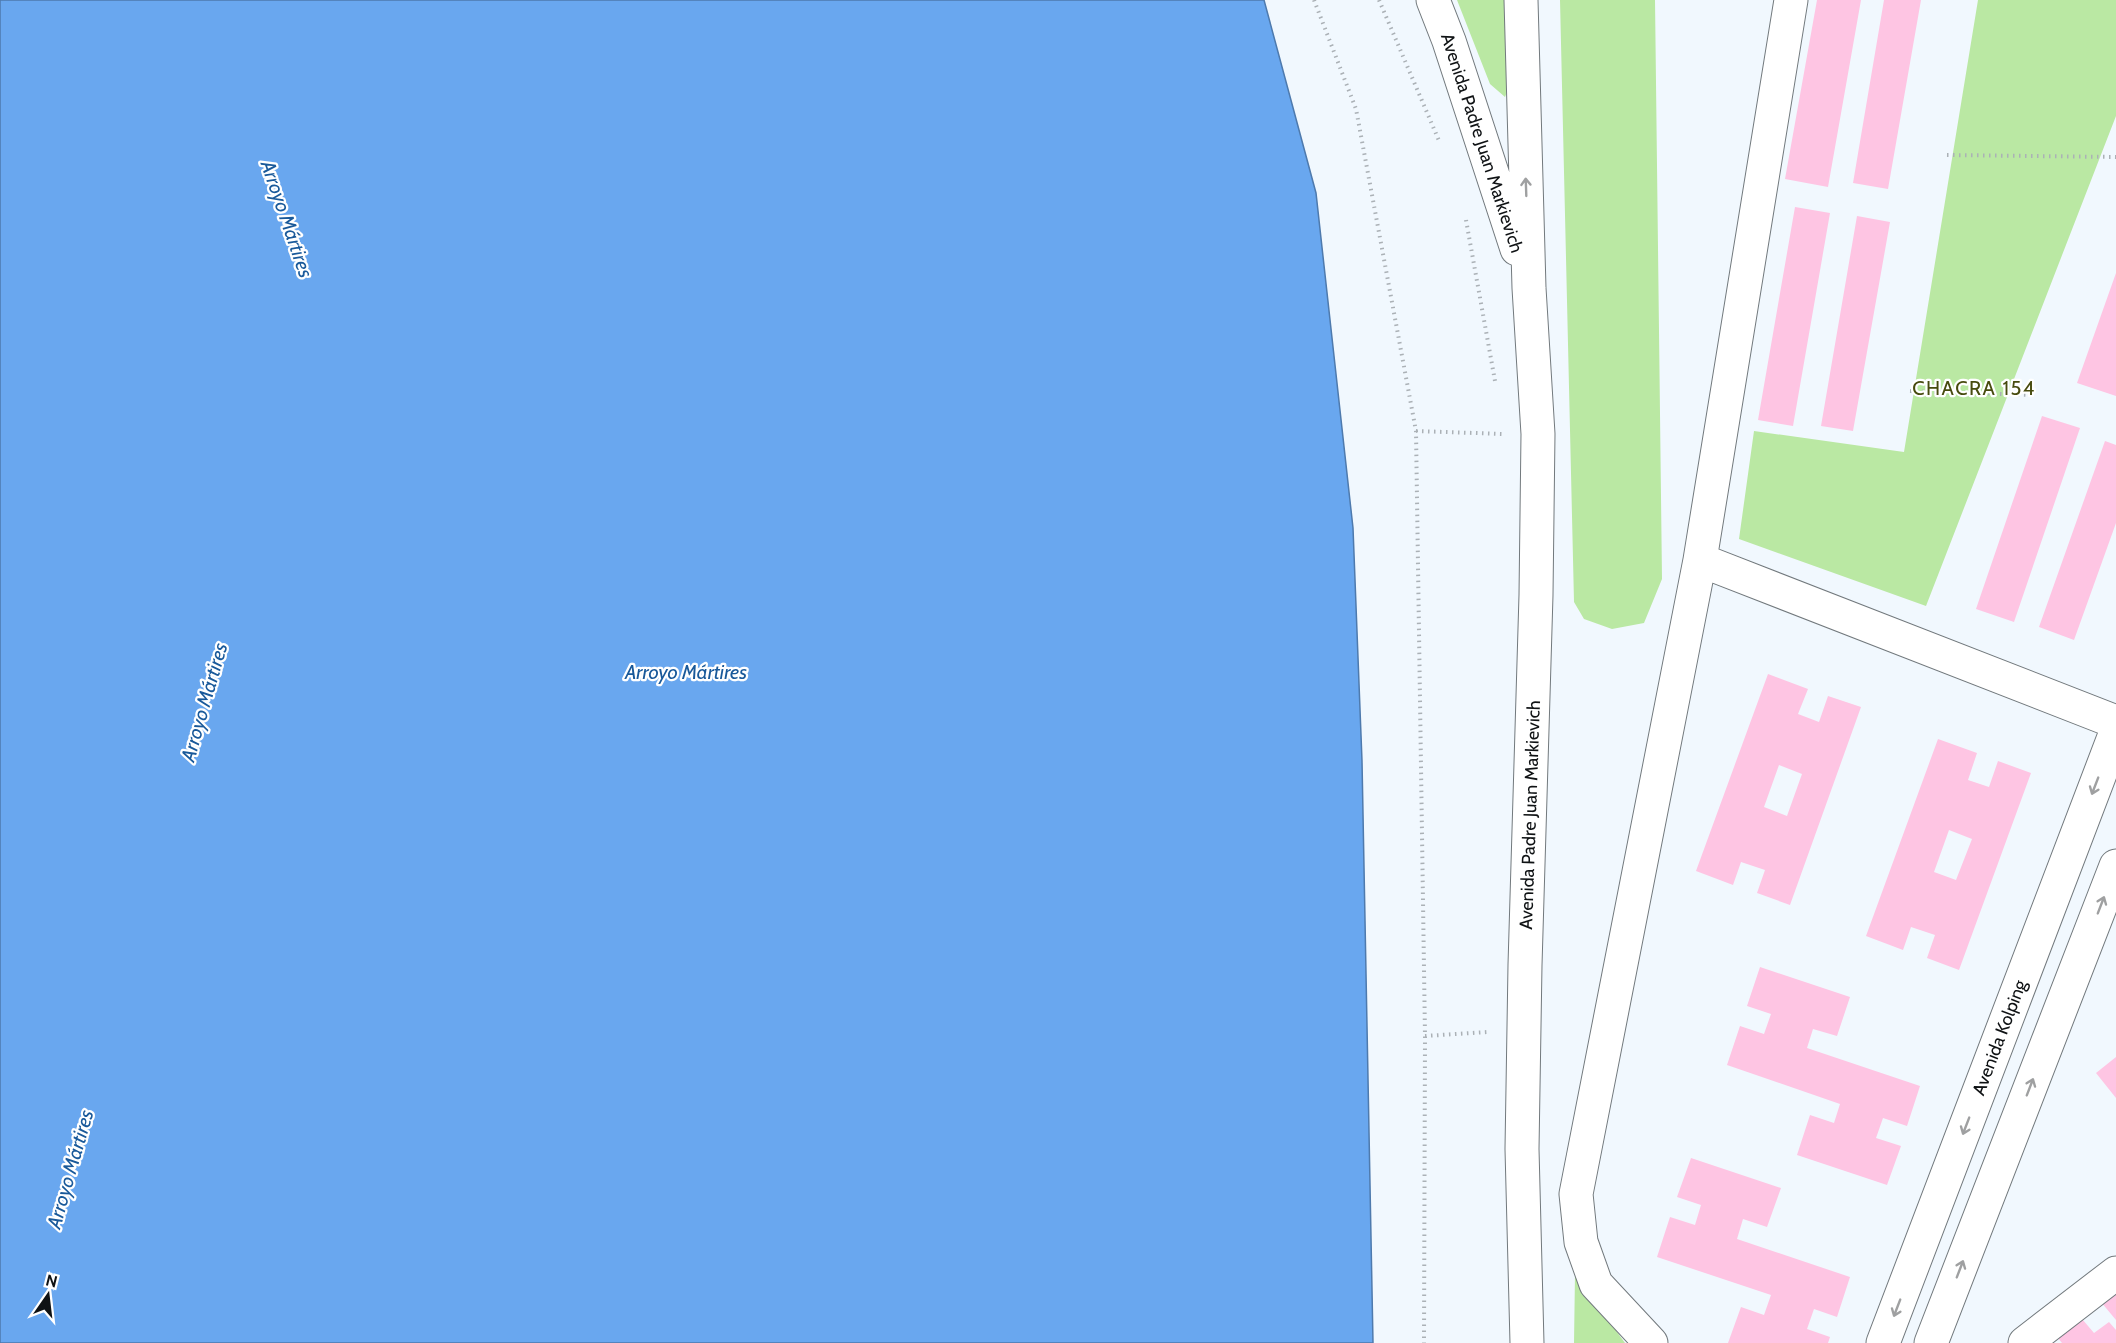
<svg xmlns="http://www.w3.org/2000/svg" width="2116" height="1343" font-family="Cabin,sans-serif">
<rect width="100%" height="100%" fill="#f1f8fe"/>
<path fill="#bae8a3" d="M1457,0H1509L1510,84L1505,97L1490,84Z
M1560,0H1655L1662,579L1644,623L1612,629L1584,619L1574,602Z
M1978,0H2116V116L1926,606L1739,539L1754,431L1904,452Z
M1575,1274L1625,1343H1574Z"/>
<path fill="#69a7ef" stroke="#4e7aad" stroke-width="1.5" d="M0,0H1264L1316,193L1353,528L1362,761L1373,1343H0Z"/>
<path fill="#fec5e3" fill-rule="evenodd" d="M1817,0H1861L1828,187L1785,179Z
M1884,0H1921L1888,189L1853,183Z
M1795,207L1830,213L1793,426L1758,420Z
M1857,216L1890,222L1853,431L1821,426Z
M2116,273V396L2077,383Z
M2042,416L2080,428L2014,622L1976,609Z
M2105,441L2116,445V523L2074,640L2039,627Z
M1768,674L1808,689L1798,714L1819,722L1828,696L1861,707L1790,905L1757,893L1765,870L1741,862L1733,885L1696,871ZM1779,765L1802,774L1787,816L1764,807Z
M1938,739L1977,753L1968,780L1989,787L1998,761L2031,773L1959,970L1927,958L1935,935L1911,927L1903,950L1866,936ZM1949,830L1972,839L1956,880L1934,872Z
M1760,967L1850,997L1837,1036L1813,1029L1807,1048L1920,1086L1907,1126L1883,1118L1876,1138L1901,1146L1887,1185L1797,1155L1810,1115L1834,1123L1840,1104L1727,1065L1740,1026L1764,1034L1771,1014L1747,1006Z
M2116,1057V1098L2096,1073Z
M1691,1158L1781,1188L1767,1227L1743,1219L1737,1239L1850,1277L1837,1317L1814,1309L1807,1329L1830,1337L1828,1343H1728L1741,1307L1764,1315L1771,1295L1657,1257L1670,1217L1695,1225L1701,1205L1677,1197Z
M2116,1281V1320L2096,1296Z
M2077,1313L2094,1333L2109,1322L2116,1330V1343H2062L2053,1332Z"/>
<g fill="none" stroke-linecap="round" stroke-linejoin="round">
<defs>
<path id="minor" d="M1700,560L2116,722
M1651,1343L1596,1284L1581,1242L1576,1194L1700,560L1791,0
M2025,1343L2116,1273"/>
<g id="tertiary">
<path id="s1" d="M1883,1343L2116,732"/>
<path d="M1931,1343L2116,866"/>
</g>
<path id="secondary" d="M1433,0L1449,41L1517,249
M1521,0L1529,288L1538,434L1536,595L1525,965L1522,1149L1527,1343"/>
</defs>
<use href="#minor" stroke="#72797d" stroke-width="35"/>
<use href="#tertiary" stroke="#72797d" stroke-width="35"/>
<use href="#secondary" stroke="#72797d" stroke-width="35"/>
<path stroke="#abb1b6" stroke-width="4" stroke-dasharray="1.5 4.5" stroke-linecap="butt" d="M1314,0L1356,109L1416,431L1425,1036L1424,1343
M1379,0L1440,143
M1947,155L2116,157
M1466,220L1495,381
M1910,391L2033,395
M1416,431L1503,434
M1425,1036L1487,1032"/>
<use href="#minor" stroke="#fff" stroke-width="33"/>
<use href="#tertiary" stroke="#fff" stroke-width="33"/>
<use href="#secondary" stroke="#fff" stroke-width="33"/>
</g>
<defs><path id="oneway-shaft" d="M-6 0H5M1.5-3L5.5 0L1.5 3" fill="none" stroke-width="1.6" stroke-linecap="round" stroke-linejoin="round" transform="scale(1.5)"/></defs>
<g stroke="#9fa0a1">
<use href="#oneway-shaft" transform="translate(1526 187) rotate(-92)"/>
<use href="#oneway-shaft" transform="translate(2095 786) rotate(111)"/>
<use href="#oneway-shaft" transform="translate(2101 905) rotate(-69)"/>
<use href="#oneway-shaft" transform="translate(2030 1087) rotate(-69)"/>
<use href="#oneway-shaft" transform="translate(1966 1126) rotate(111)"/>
<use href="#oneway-shaft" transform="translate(1960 1269) rotate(-69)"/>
<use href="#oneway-shaft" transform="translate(1897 1308) rotate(111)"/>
</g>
<g text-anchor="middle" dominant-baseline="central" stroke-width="4.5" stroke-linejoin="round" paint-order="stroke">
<g font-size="18" fill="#0f1214" stroke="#fff">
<text transform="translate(1482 143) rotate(72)">Avenida Padre Juan Markievich</text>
<text transform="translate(1530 815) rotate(-88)">Avenida Padre Juan Markievich</text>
<text stroke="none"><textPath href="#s1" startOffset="327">Avenida Kolping</textPath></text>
</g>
<g font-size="20" font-style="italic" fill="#19599a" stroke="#fff">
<text transform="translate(287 219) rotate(71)">Arroyo Mártires</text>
<text x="686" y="672">Arroyo Mártires</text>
<text transform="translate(204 702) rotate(-74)">Arroyo Mártires</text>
<text transform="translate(70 1169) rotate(-74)">Arroyo Mártires</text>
</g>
<g font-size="20" letter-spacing="1.5" fill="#474b0e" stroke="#fff">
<text x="1974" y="388">CHACRA 154</text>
</g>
</g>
<g transform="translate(48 1295) rotate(14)" stroke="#ffffff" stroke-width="4.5" paint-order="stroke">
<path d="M0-4.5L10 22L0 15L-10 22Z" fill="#0f1214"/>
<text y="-9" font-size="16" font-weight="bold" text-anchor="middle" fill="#0f1214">N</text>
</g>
</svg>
